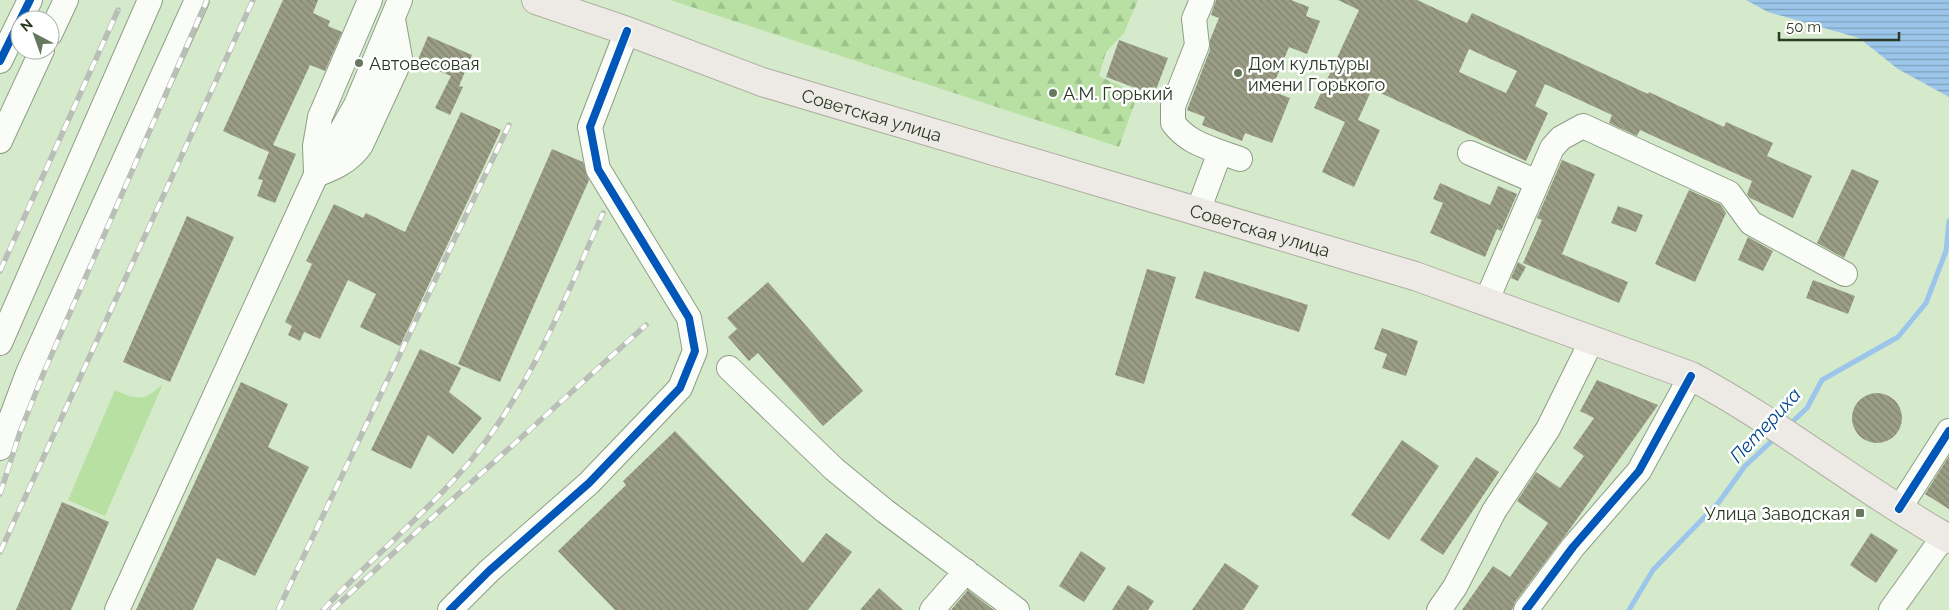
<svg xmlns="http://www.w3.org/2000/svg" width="1949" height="610" font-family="Raleway,sans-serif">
<defs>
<pattern id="forest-firs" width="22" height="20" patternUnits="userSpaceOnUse" patternTransform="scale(1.25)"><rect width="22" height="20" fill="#b7e0a2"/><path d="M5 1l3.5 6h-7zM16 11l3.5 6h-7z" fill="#9ec18b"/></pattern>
<pattern id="water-rules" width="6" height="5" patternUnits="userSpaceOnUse" patternTransform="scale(1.25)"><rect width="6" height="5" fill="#9bc5ea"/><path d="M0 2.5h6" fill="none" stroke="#7fa1bd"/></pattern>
<pattern id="building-back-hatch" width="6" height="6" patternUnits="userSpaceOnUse" patternTransform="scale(1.25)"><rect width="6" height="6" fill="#9b9e85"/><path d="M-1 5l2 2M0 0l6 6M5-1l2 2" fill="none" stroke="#7f826d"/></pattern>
</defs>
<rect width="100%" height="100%" fill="#d5eacb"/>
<path fill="#b7e0a2" d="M163,384L105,516L68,500L115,390C138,400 143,402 163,384Z"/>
<path fill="url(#forest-firs)" d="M670,0H1138L1124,33L1106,52L1099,76L1138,94L1119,147Z"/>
<path fill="url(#water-rules)" d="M1746,0H1949V97L1898,69L1859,38L1768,12Z"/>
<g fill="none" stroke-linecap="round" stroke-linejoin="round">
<path stroke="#9bc5ea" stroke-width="5" d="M1789,425L1807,408L1822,380L1898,337L1926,303L1946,251L1949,221
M1629,610L1653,570L1719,502L1745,466L1775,438"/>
</g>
<path fill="url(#building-back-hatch)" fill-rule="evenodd" d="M283,0H318L313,13L330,21L328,26L342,32L325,71L310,65L273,145L296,154L275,203L257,196L263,180L258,179L269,152L223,131Z
M1216,0H1291L1309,7L1306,16L1320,21L1307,54L1289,47L1271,91L1290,98L1272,143L1245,133L1242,141L1202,125L1205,117L1187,110L1210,50V40L1219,18L1211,15Z
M1338,0H1417L1467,23L1472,13L1648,94L1649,92L1724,127L1726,122L1773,143L1767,156L1812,176L1793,218L1750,198L1747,194L1752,181L1640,130L1637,136L1609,123L1612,115L1545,84L1535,106L1548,113L1526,161L1372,89L1358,120L1380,130L1354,187L1322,172L1345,122L1314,108L1359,10ZM1469,49L1517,71L1506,93L1459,72Z
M428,36L472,55L459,86L463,87L450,115L435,108L451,76L417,62Z
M1119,40L1168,58L1154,95L1106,77Z
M461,112L501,130L400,346L360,327L376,294L348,280L320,339L304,332L300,341L288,335L292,326L285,322L312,264L306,261L334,204L363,218L366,213L405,232Z
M552,149L583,162L589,180L500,382L458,364Z
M1562,160L1595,174L1562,254L1628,282L1619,303L1523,263L1542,220L1537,218Z
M1852,169L1879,181L1844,258L1817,243Z
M1440,183L1490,205L1498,186L1517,194L1501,231L1497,229L1485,257L1430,233L1443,203L1433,199Z
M1689,190L1720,204L1726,213L1695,282L1655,264Z
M1618,206L1643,215L1636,232L1611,223Z
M187,216L234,237L170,382L123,362Z
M1748,237L1773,251L1763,271L1738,260Z
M1518,262L1526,267L1518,281L1511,278Z
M1147,269L1176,277L1144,384L1115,375Z
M1204,271L1308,305L1299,332L1195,298Z
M1813,280L1855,296L1848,314L1806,298Z
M768,282L863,391L823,426L758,353L749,361L728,337L737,329L727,318Z
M1382,328L1418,341L1406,376L1382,368L1387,354L1374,349Z
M420,349L461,368L449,392L482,418L453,454L428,435L411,469L371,450Z
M1597,380L1658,405L1567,533L1515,602L1512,610H1462L1493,566L1510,577L1548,523L1517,501L1536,472L1560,488L1584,456L1573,448L1594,418L1580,411Z
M241,382L288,404L268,447L309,467L255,576L217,558L193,610H136Z
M1852 418a25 25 0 1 1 50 0a25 25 0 1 1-50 0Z
M675,431L803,563L826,533L852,552L808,610H615L558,551L626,485L623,481Z
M1402,440L1439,466L1389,540L1351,515Z
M1949,456V509L1925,494Z
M1476,457L1499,472L1443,555L1420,540Z
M62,502L109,522L71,610H16Z
M1871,533L1898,550L1876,583L1850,565Z
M1081,551L1106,568L1084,602L1059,586Z
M1225,563L1259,586L1243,610H1192Z
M1128,585L1154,601L1148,610H1112Z
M879,588L903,610H860Z
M968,590L991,608L994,610H951Z"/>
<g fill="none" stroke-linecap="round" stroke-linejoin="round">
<defs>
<path id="minor" d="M50,34L66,0
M0,61L30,0
M0,141L42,50
M1220,152L1240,159
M1470,153L1537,182
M316,172L315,146L320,117L370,0
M316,175L356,105L400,0
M1198,211L1220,152C1201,145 1186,140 1173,123V106L1197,45L1194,19L1202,0
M1486,302L1552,148L1561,138L1583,126L1729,193L1751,223L1845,274
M0,343L150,0
M729,368L834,469L885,511L1017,610
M0,448L28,373L197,0
M1899,509L1949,431
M117,610L316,175C334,168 349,162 361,145L396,69L400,58L393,19
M450,610L489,571L589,483L680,388L695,351L689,318L598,169L590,127L627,31
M932,610L966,571
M1439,610L1455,587L1494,511L1548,429L1592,340
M1526,610L1573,547L1639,471L1691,376
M1891,610L1944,536"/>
<g id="major">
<path id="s1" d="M536,0L627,31L762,82L1415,276L1691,376C1781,424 1860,489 1949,539"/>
</g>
</defs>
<use href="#minor" stroke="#8e9e86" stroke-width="26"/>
<use href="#major" stroke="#afafa1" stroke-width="30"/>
<use href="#minor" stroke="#f9fcf7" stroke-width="24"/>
<use href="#major" stroke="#edeae6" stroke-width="28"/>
<defs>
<path id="rail" d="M0,271L118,10
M0,494L20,432L44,372L207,0
M0,552L253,0
M278,610L509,125
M323,610C371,558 427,513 472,459C532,386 565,298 603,213
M332,610L413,535L646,325"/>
</defs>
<use href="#rail" stroke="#b9beb7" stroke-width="5.5"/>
<use href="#rail" stroke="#fff" stroke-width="4" stroke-dasharray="11" stroke-linecap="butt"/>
<defs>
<path id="cycleway" d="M0,61L30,0
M1899,509L1949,431
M450,610L489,571L589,483L680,388L695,351L689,318L598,169L590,127L627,31
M1526,610L1573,547L1639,471L1691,376"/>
</defs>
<use href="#cycleway" stroke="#fff" stroke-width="11"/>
<use href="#cycleway" stroke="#0057b8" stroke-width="8"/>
</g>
<g fill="#66785e" stroke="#fff" stroke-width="2">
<circle cx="359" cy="63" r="5"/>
<circle cx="1238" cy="73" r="5"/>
<circle cx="1053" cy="93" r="5"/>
<rect x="1855" y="508" width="10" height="10" rx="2.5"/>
</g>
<g text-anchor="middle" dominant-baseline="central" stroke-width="5" stroke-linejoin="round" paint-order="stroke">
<g font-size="18" fill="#2b3a24" stroke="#fff" text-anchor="start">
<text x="369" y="63">Автовесовая</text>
<text x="1248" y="63">Дом культуры<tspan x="1248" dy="21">имени Горького</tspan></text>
<text x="1063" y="93">А.М. Горький</text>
<text x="1850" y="513" text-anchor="end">Улица Заводская</text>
</g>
<g font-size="18" fill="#2b3a24" stroke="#fff">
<text stroke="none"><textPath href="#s1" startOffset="355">Советская улица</textPath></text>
<text stroke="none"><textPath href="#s1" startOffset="760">Советская улица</textPath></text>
</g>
<g font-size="19" font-style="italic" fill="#00468f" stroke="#fff">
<text transform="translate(1765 425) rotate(-47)">Петериха</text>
</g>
</g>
<g transform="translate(35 35) rotate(319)"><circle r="24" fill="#ffffff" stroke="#aab0a7"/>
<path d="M0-4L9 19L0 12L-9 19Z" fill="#66785e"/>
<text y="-8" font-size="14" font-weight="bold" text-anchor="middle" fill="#2b3a24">N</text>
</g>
<path d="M1779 32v8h120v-8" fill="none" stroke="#2b3a24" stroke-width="2.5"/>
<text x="1786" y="32" font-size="15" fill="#2b3a24" stroke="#ffffff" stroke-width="4" paint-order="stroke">50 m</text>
</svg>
